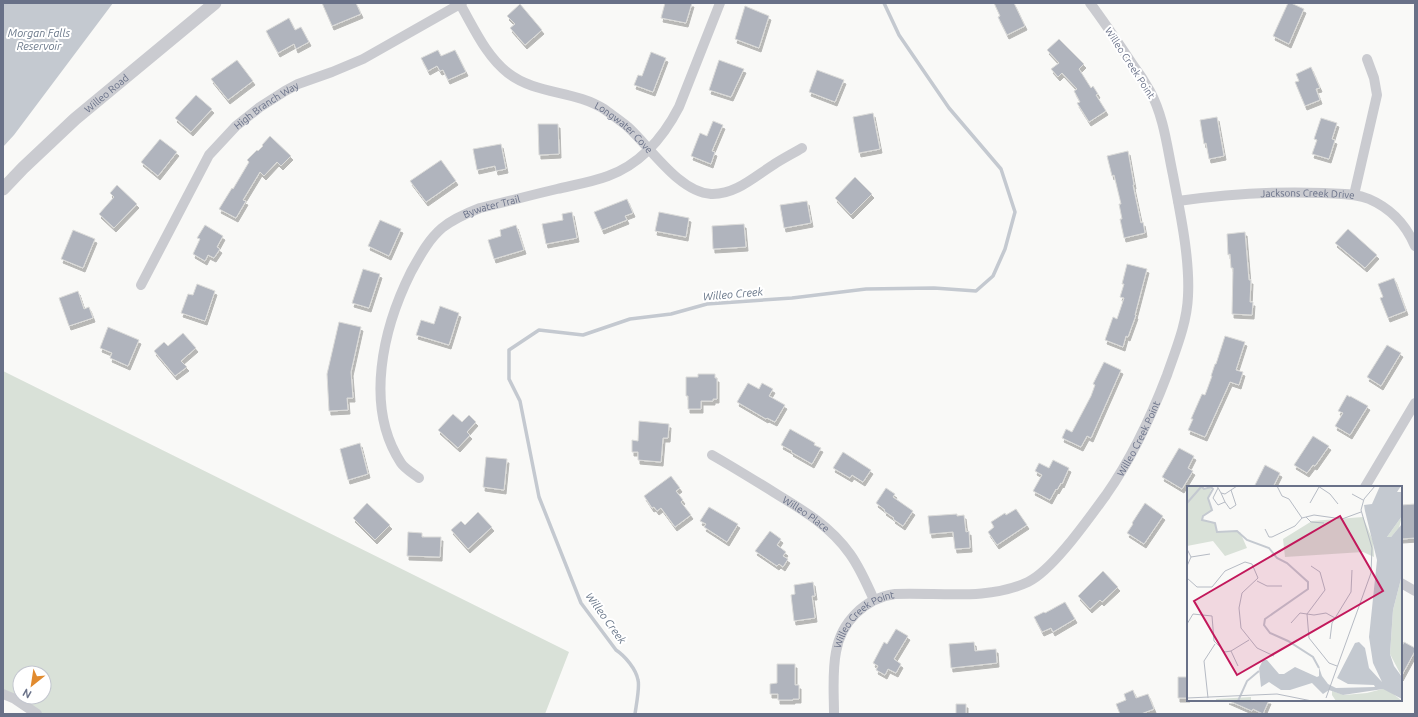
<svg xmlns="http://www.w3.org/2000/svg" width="1418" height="717" font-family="Ubuntu,sans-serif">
<defs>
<filter id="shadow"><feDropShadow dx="2" dy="4" stdDeviation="0" flood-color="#0004"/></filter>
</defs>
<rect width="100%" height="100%" fill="#f9f9f7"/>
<path fill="#d9e1d8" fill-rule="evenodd" d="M3,371L569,652L545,714H37L3,698ZM20,673H44V697H20Z"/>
<path fill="#c4c9d0" d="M3,3H113L14,135L3,147Z"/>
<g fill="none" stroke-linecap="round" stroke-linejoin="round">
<path stroke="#c4c9d0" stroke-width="3.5" d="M635,714C636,706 640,687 638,680C636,669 625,656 616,650L581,603L539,497L520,401L509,379V350L539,330L583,335L630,319L671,314L707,304L792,298L866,289L934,288L976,291L993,276L1005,249L1015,212L1001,169L949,108L899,35L884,3"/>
</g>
<path fill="#b0b4bd" stroke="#dbdbd9" filter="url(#shadow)" d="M322,3H356L361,14L332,26Z
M665,3H692L686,23L661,18Z
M994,3H1014L1025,26L1007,35L998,17L1000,16Z
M1288,3H1291L1304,9L1289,44L1273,36Z
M520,4L542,30L525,45L510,28L515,24L507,16Z
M745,6L769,16L759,48L735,39Z
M289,18L295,30L301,27L309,42L296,49L294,44L278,53L266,31Z
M1059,39L1084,64L1079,69L1091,88L1093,86L1098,94L1096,95L1106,111L1089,122L1077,103L1080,102L1074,91L1077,89L1062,73L1058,77L1051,69L1059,63L1047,50Z
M438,50L441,56L455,50L466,72L448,80L443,70L440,71L437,66L428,71L421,58Z
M651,52L666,58L653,92L634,85L638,75L642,76Z
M237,60L253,81L228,100L211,79Z
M719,60L744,69L731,97L709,90Z
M1311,67L1320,88L1316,89L1320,100L1305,106L1295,82L1299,81L1296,74Z
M817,70L844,80L835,102L809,92Z
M196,95L212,109L191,132L175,118Z
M873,113L880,149L859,153L853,117Z
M1217,117L1224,156L1209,159L1206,143L1204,144L1200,120Z
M1321,118L1337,123L1332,139L1335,140L1329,159L1312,154L1317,140L1314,139Z
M713,121L723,125L712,151L715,152L711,164L691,156L700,133L707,136Z
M538,124H558L559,154L539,155Z
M270,136L291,156L281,166L277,162L264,176L260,172L243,200L246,201L236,218L219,209L232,188L233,189L249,162L247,160L257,150L258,151L263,146L262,145Z
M160,139L177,152L158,176L141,162Z
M501,144L506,169L496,171L495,166L477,170L473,149Z
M1128,151L1134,185H1133L1141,223L1143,222L1145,233L1124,238L1120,219H1122L1119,204H1121L1114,175L1112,176L1107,156Z
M441,160L456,181L426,202L410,181Z
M855,177L872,194L851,215L835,198Z
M117,185L137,204L114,228L99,214L114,197L110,193Z
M627,199L633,213L625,216L627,220L602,230L594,212Z
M807,201L811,223L784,228L780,205Z
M572,212L577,238L546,244L542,224L563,220L562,214Z
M659,212L689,218L686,237L655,231Z
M380,220L401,229L389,256L368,246Z
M744,224L746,247L713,249L712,226Z
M205,225L223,236L217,247L220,249L214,258L208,255L205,261L193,254L200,239L197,238Z
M516,225L524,250L494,259L488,240L501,236L500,230Z
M1348,229L1377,255L1365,268L1335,243Z
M73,230L95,239L83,268L61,259Z
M1245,232L1249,280H1251L1250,302H1253L1252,315L1232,314L1233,268H1231L1230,254L1228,255L1227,234Z
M1127,264L1147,269L1135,315H1136L1128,337L1126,336L1123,347L1105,340L1113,317L1117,319L1124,298L1120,297L1124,284H1122Z
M363,269L380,274L369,308L352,303Z
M1394,278L1406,311L1388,318L1380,298L1383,297L1378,284Z
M197,284L215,291L205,321L181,313L188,294L193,295Z
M78,291L84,309L89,307L93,318L69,326L59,298Z
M440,306L459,313L449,345L416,335L421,320L434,324Z
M339,322L361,327L351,372L353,398H347L348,410L329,411L327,374Z
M108,327L139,340L128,366L110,358L112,353L100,348Z
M183,333L196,348L181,361L187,367L175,376L154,351L164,342L168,346Z
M1225,336L1245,342L1236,370L1243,372L1239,385L1230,382L1205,437L1188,430L1193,419H1191L1202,394L1205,395L1212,376H1211L1215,364H1216Z
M1387,345L1401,353L1381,386L1367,377Z
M1104,362L1121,370L1091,438L1087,436L1081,447L1062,438L1066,429L1072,432L1091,396L1095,385L1093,384Z
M698,374H715V378H717V399H713V401H701V409H688V396H686V377H698Z
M748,383L759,389L762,383L773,389L769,396L785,405L775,422L767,418L766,419L737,402Z
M1347,395L1350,397V396L1368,406L1350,435L1335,426L1343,413L1338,411Z
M453,414L462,422L469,415L476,422L467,432L470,435L458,448L438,430Z
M639,421L669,424L668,438H663L661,462L638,460V452H632V440L638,441Z
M790,429L815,443L814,445L821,448L812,464L791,452L792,451L781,445Z
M1313,436L1329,446L1315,466L1313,465L1307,473L1294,465Z
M360,443L368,474L348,480L340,449Z
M1179,448L1194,456L1188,468L1193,471L1182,489L1162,477Z
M843,452L871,470L863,482L852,475L850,478L833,468Z
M486,457L507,459L504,490L483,487Z
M1053,460L1069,468L1062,484L1061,483L1057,490L1056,489L1050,500L1033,491L1042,475L1035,471L1039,463L1049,468Z
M1265,465L1280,473L1273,487H1254Z
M671,476L680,488L676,491L683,500L681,502L691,515L675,527L661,508L657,511L654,507L652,508L644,496Z
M886,488L895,494L893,497L913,511L903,526L893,519L894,518L884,511L885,510L876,503Z
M367,503L390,525L375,540L353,518Z
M1145,503L1163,516L1144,544L1127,533L1133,524L1132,523Z
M1415,504V538L1401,539V505Z
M709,507L738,524L727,542L704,527L706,524L700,521Z
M1016,509L1027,525L997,545L988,532L994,527L991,522L1005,513L1006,515Z
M478,512L492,527L468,549L451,530L461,521L465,525Z
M957,514V516L964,515L966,532L969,531L970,548L955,549L953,532L930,534L928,516Z
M770,531L781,539L777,545L786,552L783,556L788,559L783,567L779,564L777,566L755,551Z
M408,532L422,533V537H441L440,557L407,556Z
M1103,571L1118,587L1102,602L1100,600L1090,609L1078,596Z
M813,582L815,596H812L815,618L794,621L791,595L795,594L794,585Z
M1065,602L1075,619L1053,632L1051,628L1042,632L1034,617L1044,612L1045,613Z
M896,629L908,636L894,659L901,664L896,673L888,669L885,675L876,670L878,666L873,663L884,642L887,644Z
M974,642L975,651L996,649L997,663L951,668L949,644Z
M1404,642L1415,648V651L1401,677V648Z
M777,664H795V685H799V699H793V700H778V694H770V684L777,683Z
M1178,677H1188V698H1178Z
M1133,690L1136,698L1148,694L1154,709L1141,714H1120L1116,704L1126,700L1124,694Z
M1227,700H1269L1263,714L1253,709L1252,711Z
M956,704H966V714H956Z"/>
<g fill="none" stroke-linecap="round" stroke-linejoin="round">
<g stroke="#cacbd0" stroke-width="10">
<path id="s1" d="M460,4C474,28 486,56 508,73C536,95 575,90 604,109C612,115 621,121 628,127C651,148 679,192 711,194C735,195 754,177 773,165C782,159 792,154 802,148"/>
<path d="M1354,195L1377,95L1374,78L1367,59"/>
<path id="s2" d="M1178,201C1227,194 1275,191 1324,193C1339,194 1355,193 1369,199C1390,208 1406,225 1415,246"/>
<path id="s3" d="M141,285L209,155L236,126L260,107L285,91L298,84L332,72L363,59L462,3"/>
<path id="s4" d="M712,455C733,467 754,480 775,493C803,510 830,526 850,554C860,568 867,584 874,600"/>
<path id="s5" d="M419,478C414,474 405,469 401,463C364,407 383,328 411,272C420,256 428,240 442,228C453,219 467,213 480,208C506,202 531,195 557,189C574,185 592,182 608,176C641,164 663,138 679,107L720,3"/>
<path d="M1365,487L1415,403"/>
<path d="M1401,583L1415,591"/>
<path d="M3,694L15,699L37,714"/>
<path id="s6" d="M834,714C834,694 832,672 836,652C841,622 865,598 895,594C939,592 987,601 1028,582C1053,570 1089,518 1106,495C1132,458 1151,417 1167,375C1176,349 1187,323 1188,296C1190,258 1180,212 1173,175C1167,147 1164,117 1150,91C1145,82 1139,73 1133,65C1119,44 1105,23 1090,3"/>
</g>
<path stroke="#cacbd0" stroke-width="13" id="s7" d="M3,189L23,168L75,119L215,3"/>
</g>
<g text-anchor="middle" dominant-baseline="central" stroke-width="4" stroke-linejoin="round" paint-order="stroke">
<g font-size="10" fill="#697188" stroke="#fff">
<text transform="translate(1130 63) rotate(57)">Willeo Creek Point</text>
<text stroke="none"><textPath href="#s7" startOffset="141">Willeo Road</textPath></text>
<text stroke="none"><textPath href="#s3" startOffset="223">High Branch Way</textPath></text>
<text stroke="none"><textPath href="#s1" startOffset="215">Longwater Cove</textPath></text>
<text stroke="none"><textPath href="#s2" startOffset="130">Jacksons Creek Drive</textPath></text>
<text stroke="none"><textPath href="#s5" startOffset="332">Bywater Trail</textPath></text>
<text stroke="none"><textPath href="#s6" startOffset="468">Willeo Creek Point</textPath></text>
<text stroke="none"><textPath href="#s4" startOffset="111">Willeo Place</textPath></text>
<text stroke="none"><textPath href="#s6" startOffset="108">Willeo Creek Point</textPath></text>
</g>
<g font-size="11" font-style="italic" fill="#6a788a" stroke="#fff">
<text x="39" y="33">Morgan Falls<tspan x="39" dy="13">Reservoir</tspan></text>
<text transform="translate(733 294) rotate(-5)">Willeo Creek</text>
<text transform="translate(606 618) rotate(54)">Willeo Creek</text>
</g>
</g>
<g transform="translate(1187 486)">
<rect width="215" height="215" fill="#f9f9f7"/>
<path d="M0,0H14L17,3L25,1L21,12L25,24L16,30L15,34L28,37L30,46H53L60,62L38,70L26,55L0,60ZM215,30L212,42L204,51H200ZM176,31L186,55L187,71L176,66L98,71L96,53L125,35ZM215,89V191L203,168L206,124ZM199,202L215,215H149L145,209V205L157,209L180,207ZM64,211V215H29V213Z" fill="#d9e1d8"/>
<path d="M193,0H214L210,6H215V30L200,51H204L215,38V89L206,124L203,168L207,180L215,191V213L196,203L156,209L142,204L136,208L125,197L103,204H94L82,196L74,201L72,182L76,174H80L92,188H97L108,181L130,191L132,190V181L135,190L141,198L149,202L188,201L187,199L161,198L150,192L168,157L172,156L178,162L182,182L195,196L186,177L182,151L190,74L178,25L177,19L185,18Z" fill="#c4c9d0"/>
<path fill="none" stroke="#c4c9d0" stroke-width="2" d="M14,0L17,3L24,1L26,3L21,12L25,24L16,30L15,34L28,37L30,46L50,45L60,54L82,62L90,72L100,77L121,96V103L78,133L77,139L83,147L101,155L126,171L132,182M0,17L14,1M51,215L60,195L72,185"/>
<path fill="none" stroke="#b6bbc4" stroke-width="1" d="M30,0L34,7L38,8L50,0M90,0L95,10L102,13L115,32M131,0L143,8L151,18M31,2L26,12L31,19L38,16L34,7M165,8L176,14M38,16L43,23L49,19L44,4M123,17L132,1M119,31L124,36L137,37M115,32L127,29L155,33L174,26M78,43L82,51H85L108,40L115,32M0,63L4,71L0,80M4,71L23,68M124,80L133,86L138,104L120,128L122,152L142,177L150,180M0,92L10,101H25L38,85L58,76L65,78L71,92L55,107L52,122L54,142L70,162L87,170M70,95L80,100H95M104,137L113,127L127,129L139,127L148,132M0,138L6,128L25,130L27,155L38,166L44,165L62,154M143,153L145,137L164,106L165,84M44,165L51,180M0,212L90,208L125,215M21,212L17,175L28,158M139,212L184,87L185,62L174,24L177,13L188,0"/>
<path fill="#c2185b" fill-opacity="0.15" stroke="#c2185b" stroke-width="2" d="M153,30L196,105L50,189L7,115Z"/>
<rect width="215" height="215" fill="none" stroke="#697188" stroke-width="2"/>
</g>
<rect width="1418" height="717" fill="none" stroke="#697188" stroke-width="8"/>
<g transform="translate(32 685) rotate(210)"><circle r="19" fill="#ffffff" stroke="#c3c6cf"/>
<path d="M0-3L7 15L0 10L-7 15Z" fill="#e18b2f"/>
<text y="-6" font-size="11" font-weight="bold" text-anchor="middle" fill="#697188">N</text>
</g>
</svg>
